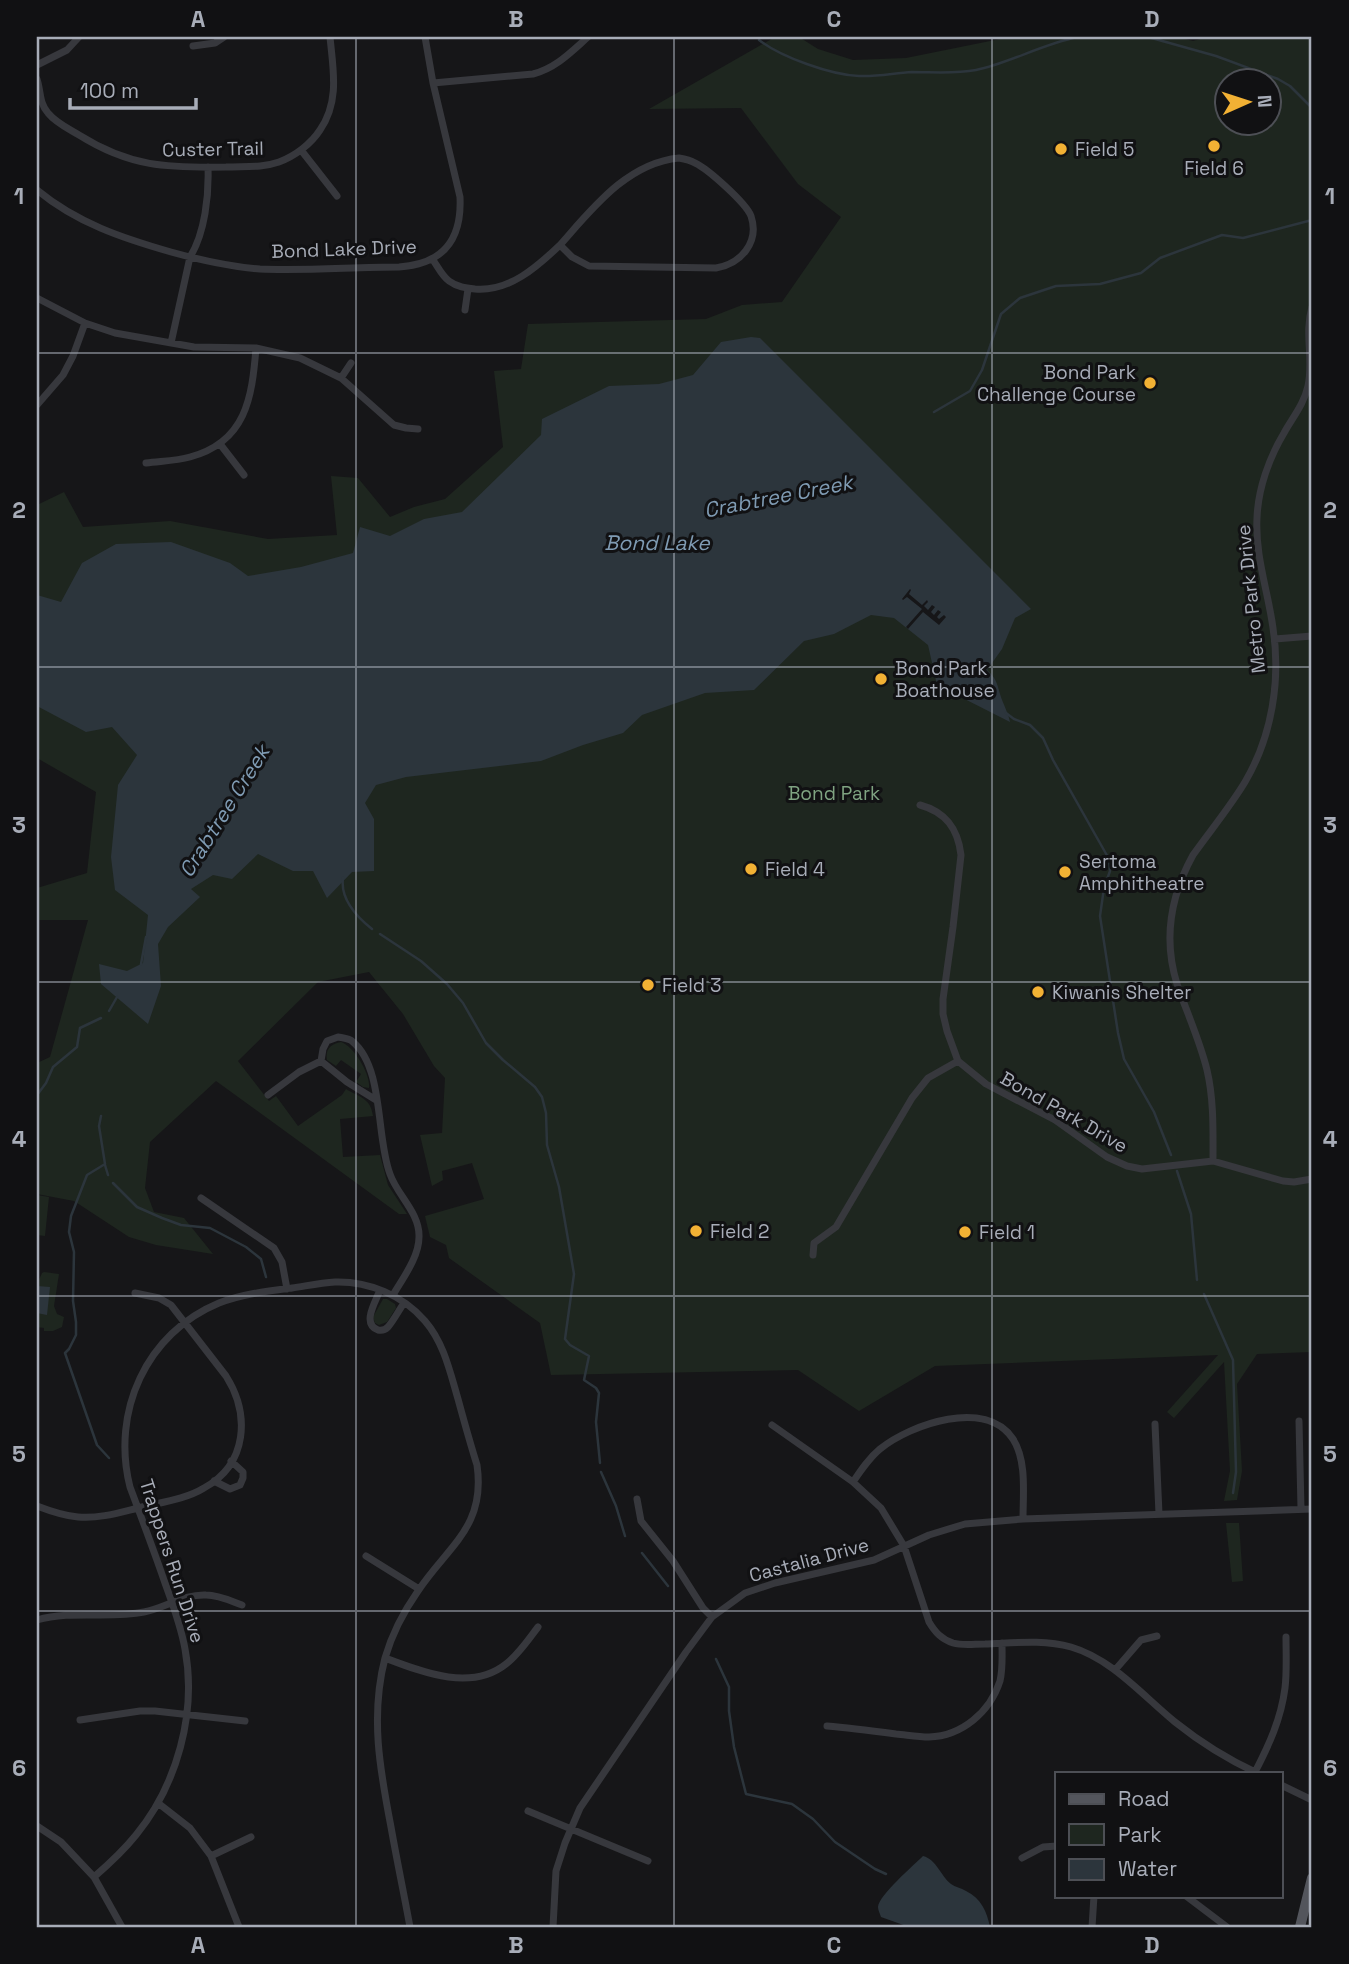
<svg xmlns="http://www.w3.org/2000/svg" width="1349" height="1964" font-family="'Space Grotesk',sans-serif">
<rect width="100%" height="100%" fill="#161618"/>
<path fill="#1e261f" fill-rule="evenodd" d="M775,37H799L818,49L853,60L906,58L1010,37H1178L1193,41L1207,37H1312V1352L1257,1354L1237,1384L1242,1471L1237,1500L1224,1501L1230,1471L1224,1362L1174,1418L1167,1412L1218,1355L935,1366L859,1411L798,1370L551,1375L540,1323L449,1258L446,1245L430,1237L425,1216L484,1199L472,1163L442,1171L443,1180L432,1186L420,1135L442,1133L445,1078L434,1066L403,1014L369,972L318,982L238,1061L269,1101L276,1096L298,1126L342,1095L346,1089C359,1097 371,1098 373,1116L340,1119L343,1157L380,1155L388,1185L407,1214H399L216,1081L150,1142L145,1188L154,1212L184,1218L213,1254L156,1245L129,1237L74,1201L37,1194V1063L50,1057L88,920H37V888L87,873L96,792L37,758V505L64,492L83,527L170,521L268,539L337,535L331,476L358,478L390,517L414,507L445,499L503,447L494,371L521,369L528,324L706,319L742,305L782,302L841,217L798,184L741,108L649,109ZM1226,80H1268V122H1226Z
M341,1042C354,1046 371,1075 369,1088L363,1087L356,1082L361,1074L341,1060L336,1066L327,1060C325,1049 331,1044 341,1042Z
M37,1195L49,1197L45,1236L37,1235Z
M44,1272L59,1274L54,1306L57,1314L64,1317L62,1327L53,1331H44V1328L37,1327V1280H39L42,1273Z
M383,1299H387L395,1304L396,1308L387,1322L379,1325L375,1323L373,1317Z
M1226,1523H1239L1243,1581L1232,1582Z"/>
<path fill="#2c353c" d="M751,337L760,338L1031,609L1015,618L1002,649L987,670C996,678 997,683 1000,694C1003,704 1008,712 1010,722L937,685L928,645L894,618L871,615L834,634L804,641L754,690L705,693L642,715L623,733L583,745L541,761L406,777L376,785L365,803L374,819V871L352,872L327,898L313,871H293L258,854L232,879L213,875L191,889L200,897L168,927L158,944L161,986L148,1024L101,984L99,964L127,971L143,963L148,915L115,890L111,857L118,785L137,755L112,727L86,732L37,706V595L61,602L82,563L116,544L171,542L230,563L248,576L301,567L353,553L360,527L390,536L424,519L462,512L541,435L542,419L609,386L659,384L693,375L721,342Z
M37,1286L50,1287L47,1315L37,1313Z
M923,1856C937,1860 940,1875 951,1884C955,1887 961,1888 966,1891C981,1898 987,1912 990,1927H909L881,1917C880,1914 878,1910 878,1907C879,1895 914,1865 923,1856Z"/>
<path fill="#161618" d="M910,589L911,590L909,594L922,605L927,600L928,602L924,606L928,610L932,605L935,607L931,612L934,615L938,610L941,612L937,617L939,619L944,615L946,617L939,625L923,612L908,629L906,627L922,609L907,597L903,600L902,599Z"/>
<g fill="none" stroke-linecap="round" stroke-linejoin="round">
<path stroke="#2c353c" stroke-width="2.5" d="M1148,37L1216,56L1278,79L1290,86L1312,108
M759,40C781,57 831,75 859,76C877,77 894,73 912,72C934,72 955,74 976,70C1010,63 1042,44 1078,37
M934,412L970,391L982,370L1001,314L1020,298L1056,286L1100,284L1141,273L1160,258L1222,235L1243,238L1312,220
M1006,713L1014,719L1030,725L1043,738L1053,760L1109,859L1110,871L1104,888L1100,916L1118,1033L1124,1059L1154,1112L1171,1155
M343,878C340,899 357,917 372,929
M380,934L421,961L447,984L463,1003L486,1043L503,1060L535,1087L542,1097L546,1113L547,1145L559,1187L574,1274L565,1339L570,1345L589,1356L584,1380L596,1388L599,1393L596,1422L600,1463
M141,964L146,937
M109,1011L117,997
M37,1095L46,1083L53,1067L77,1047L80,1028L101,1018
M101,1116L99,1126L105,1164L87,1175L71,1216L69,1232L74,1252L73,1301L76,1322V1335L69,1349L65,1353L97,1445L109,1458
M105,1165L108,1175
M1177,1171L1191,1214L1197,1280
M113,1183L137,1207L162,1218L181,1225L210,1228L246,1247L261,1259L266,1277
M1204,1294L1233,1360L1236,1472L1233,1493
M601,1472L616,1506L625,1536
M642,1553L668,1586
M716,1659L729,1687V1711L734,1747L746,1794L792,1804L813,1819L835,1842L875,1869L886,1874"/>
<path stroke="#37383d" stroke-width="7" d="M193,46L215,43L224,37
M37,65L67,50L79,37
M37,79C41,91 39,103 48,113C56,123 69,129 79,135C130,167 167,168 226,167C244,166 262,168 279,162C295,156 311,144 320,130C340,101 333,69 330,37
M433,83L533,74C556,68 571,52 588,37
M301,150L337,196
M679,158C685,159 690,160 695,163C708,169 746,203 751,216C760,243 740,264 716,268L589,266L572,257L560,245C592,209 627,163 679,158Z
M37,190C77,223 122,238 171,252C200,260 230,267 260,269C306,271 353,267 399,267C443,264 462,240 460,197L433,83L425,37
M433,260C438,267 442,276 449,281C457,287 466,288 475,289C509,292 537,267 560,245
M37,298L85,323L115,333L194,347L256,348L300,358L341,378L394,425L406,428L418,429
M465,310L468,289
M171,343L190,257C205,233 209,195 208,167
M341,378L351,363
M37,405L63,375L73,356L85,323
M220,444L244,475
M146,463C161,461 176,461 190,457C246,442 252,398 256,348
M1275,639L1312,636
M920,805C946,812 958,829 961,855L953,927L943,999V1014L947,1031L958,1061L986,1084L1055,1120L1107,1157L1127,1166L1142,1169L1213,1161L1283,1181L1294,1182L1312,1179
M268,1095L299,1072L321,1061
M376,1100L347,1082L321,1061L323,1049L327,1041L338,1037C343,1038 349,1038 353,1042C384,1068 376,1138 390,1174C397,1195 420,1213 419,1237C419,1257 403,1278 393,1295
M1213,1161C1213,1131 1214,1100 1207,1070C1200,1041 1187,1013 1177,984C1163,939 1171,895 1193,855C1210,831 1230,807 1245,782C1272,736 1281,680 1273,628C1268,591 1255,556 1257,518C1258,489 1269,458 1284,433C1293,417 1304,404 1308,386C1314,359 1304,334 1312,307
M201,1198L274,1248L282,1262L287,1289
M813,1255L814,1243L836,1227L912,1098L928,1078L958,1061
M380,1290C376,1301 361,1324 378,1330C382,1331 385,1330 388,1327C394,1320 399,1310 404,1303
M1299,1421L1301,1509
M1155,1424L1159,1514
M772,1425L853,1482L881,1508L904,1546L929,1622C935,1632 941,1639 953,1643C963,1646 974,1644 985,1644C1013,1643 1043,1639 1071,1647C1112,1659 1142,1695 1175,1722C1200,1742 1227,1759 1257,1773
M214,1481L230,1489L240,1485L243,1478V1472L231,1461
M853,1482C861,1470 869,1458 880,1449C911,1424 986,1398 1013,1439C1027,1461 1023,1494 1023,1519
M637,1499L641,1521L673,1561L703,1608L712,1617
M37,1506C50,1511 64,1516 78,1517C100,1519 121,1512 142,1507C163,1502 186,1499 204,1488C248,1464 250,1414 226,1376L171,1305L159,1298L135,1293
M366,1556L419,1589
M37,1620C72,1610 109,1619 144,1612C165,1608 184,1594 206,1595C219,1595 231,1601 242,1605
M385,1658C422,1672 471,1692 506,1664C519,1654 528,1640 538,1627
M1115,1670L1141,1640L1157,1636
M80,1720L140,1711H155L245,1721
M827,1726C850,1728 873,1731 896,1734C907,1735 918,1737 929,1737C962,1736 990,1712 1000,1681C1003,1668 1002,1656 1002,1643
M1255,1772C1269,1745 1281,1719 1285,1688C1287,1671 1286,1654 1286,1637
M1281,1785L1312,1800
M158,1803L190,1828L211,1856L239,1927
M528,1811L648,1861
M37,1826L61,1842L94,1877L122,1927
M211,1856L251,1837
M1022,1858L1043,1847L1057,1846
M94,1877C109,1864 124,1850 136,1835C177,1785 197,1713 185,1649C181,1626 173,1605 165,1583C154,1551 142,1519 130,1487C111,1412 146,1333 219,1303C242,1294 268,1291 292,1288C306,1286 320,1283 335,1282C368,1281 403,1295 425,1321C444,1343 450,1372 458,1399C464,1421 470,1443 477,1465C486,1527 448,1546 418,1591C404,1611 392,1634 385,1658C370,1716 380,1770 391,1827C397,1861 404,1894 410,1927
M1186,1896L1227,1927
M553,1927L556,1871L565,1843L580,1808L686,1652L712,1617L745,1593L775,1583L874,1560L929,1535L965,1524L1023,1519L1312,1509
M1092,1927L1094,1896"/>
<path stroke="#53555c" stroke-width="10" d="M1300,1927L1312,1878"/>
</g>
<path fill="none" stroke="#a8adb8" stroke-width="2" stroke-opacity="0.55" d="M356,37V1927M674,37V1927M992,37V1927M37,353H1312M37,667H1312M37,982H1312M37,1296H1312M37,1611H1312"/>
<g fill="#f2b134" stroke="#111113" stroke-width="2.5">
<circle cx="1214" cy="146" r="7"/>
<circle cx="1061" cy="149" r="7"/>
<circle cx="1150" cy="383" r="7"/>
<circle cx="881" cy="679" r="7"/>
<circle cx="751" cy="869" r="7"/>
<circle cx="1065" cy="872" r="7"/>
<circle cx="648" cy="985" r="7"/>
<circle cx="1038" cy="992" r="7"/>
<circle cx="696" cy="1231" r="7"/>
<circle cx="965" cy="1232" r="7"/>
</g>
<g text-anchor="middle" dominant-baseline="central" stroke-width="6" stroke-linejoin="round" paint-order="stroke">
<g font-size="19" fill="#a8adb8" stroke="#111113">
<text transform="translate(213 149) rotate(-1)">Custer Trail</text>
<text transform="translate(344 249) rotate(-2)">Bond Lake Drive</text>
<text transform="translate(1251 599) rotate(-96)">Metro Park Drive</text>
<text transform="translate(1064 1112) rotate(30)">Bond Park Drive</text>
<text transform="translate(809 1560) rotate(-15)">Castalia Drive</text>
<text transform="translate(172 1561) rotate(72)">Trappers Run Drive</text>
</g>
<g font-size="19" fill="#a8adb8" stroke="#111113" text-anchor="start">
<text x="1075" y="149">Field 5</text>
<text x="1214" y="168" text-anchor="middle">Field 6</text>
<text x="1136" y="372" text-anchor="end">Bond Park<tspan x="1136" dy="22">Challenge Course</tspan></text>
<text x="895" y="668">Bond Park<tspan x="895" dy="22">Boathouse</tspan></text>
<text x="1079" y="861">Sertoma<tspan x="1079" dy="22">Amphitheatre</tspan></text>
<text x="765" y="869">Field 4</text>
<text x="662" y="985">Field 3</text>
<text x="1052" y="992">Kiwanis Shelter</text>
<text x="710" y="1231">Field 2</text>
<text x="979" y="1232">Field 1</text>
</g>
<g font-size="19" fill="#7fa381" stroke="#111113">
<text x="834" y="793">Bond Park</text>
</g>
<g font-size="21" font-style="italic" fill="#7f9bb3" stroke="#111113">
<text transform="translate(778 496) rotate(-11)">Crabtree Creek</text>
<text x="657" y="542">Bond Lake</text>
<text transform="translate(224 811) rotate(-58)">Crabtree Creek</text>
</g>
</g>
<rect width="1349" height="1964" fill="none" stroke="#111113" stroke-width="77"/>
<rect x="1055" y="1772" width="228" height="126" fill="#111113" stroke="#4d4f55" stroke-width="2"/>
<rect x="1069" y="1794" width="35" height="10" fill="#53555c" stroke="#4d4f55" stroke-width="2"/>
<text x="1118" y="1806" font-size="21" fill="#a8adb8">Road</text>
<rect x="1069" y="1824" width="35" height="21" fill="#1e261f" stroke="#4d4f55" stroke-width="2"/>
<text x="1118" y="1842" font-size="21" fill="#a8adb8">Park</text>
<rect x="1069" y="1859" width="35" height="21" fill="#2c353c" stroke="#4d4f55" stroke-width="2"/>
<text x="1118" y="1876" font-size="21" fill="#a8adb8">Water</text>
<g transform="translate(1248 102) rotate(87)"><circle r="33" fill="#111113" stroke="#4d4f55" stroke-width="2"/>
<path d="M0-5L12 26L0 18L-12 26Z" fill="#f2b134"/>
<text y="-10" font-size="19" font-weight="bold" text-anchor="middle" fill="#a8adb8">N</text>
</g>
<path d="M70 98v10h126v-10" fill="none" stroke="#a8adb8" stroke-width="3.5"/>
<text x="80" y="98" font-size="21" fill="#a8adb8" stroke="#111113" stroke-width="5" paint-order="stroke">100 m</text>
<rect x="38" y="38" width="1272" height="1888" fill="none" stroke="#a8adb8" stroke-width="2.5"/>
<g font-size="23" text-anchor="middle" font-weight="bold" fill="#a8adb8">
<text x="198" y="27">A</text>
<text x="516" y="27">B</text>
<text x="834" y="27">C</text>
<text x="1152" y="27">D</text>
<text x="19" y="204">1</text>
<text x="1330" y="204">1</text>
<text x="19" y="518">2</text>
<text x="1330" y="518">2</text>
<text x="19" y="833">3</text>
<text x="1330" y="833">3</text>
<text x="19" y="1147">4</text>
<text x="1330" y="1147">4</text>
<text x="19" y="1462">5</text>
<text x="1330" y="1462">5</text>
<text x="19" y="1776">6</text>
<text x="1330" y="1776">6</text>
<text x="198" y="1953">A</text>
<text x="516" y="1953">B</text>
<text x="834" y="1953">C</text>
<text x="1152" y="1953">D</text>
</g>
</svg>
